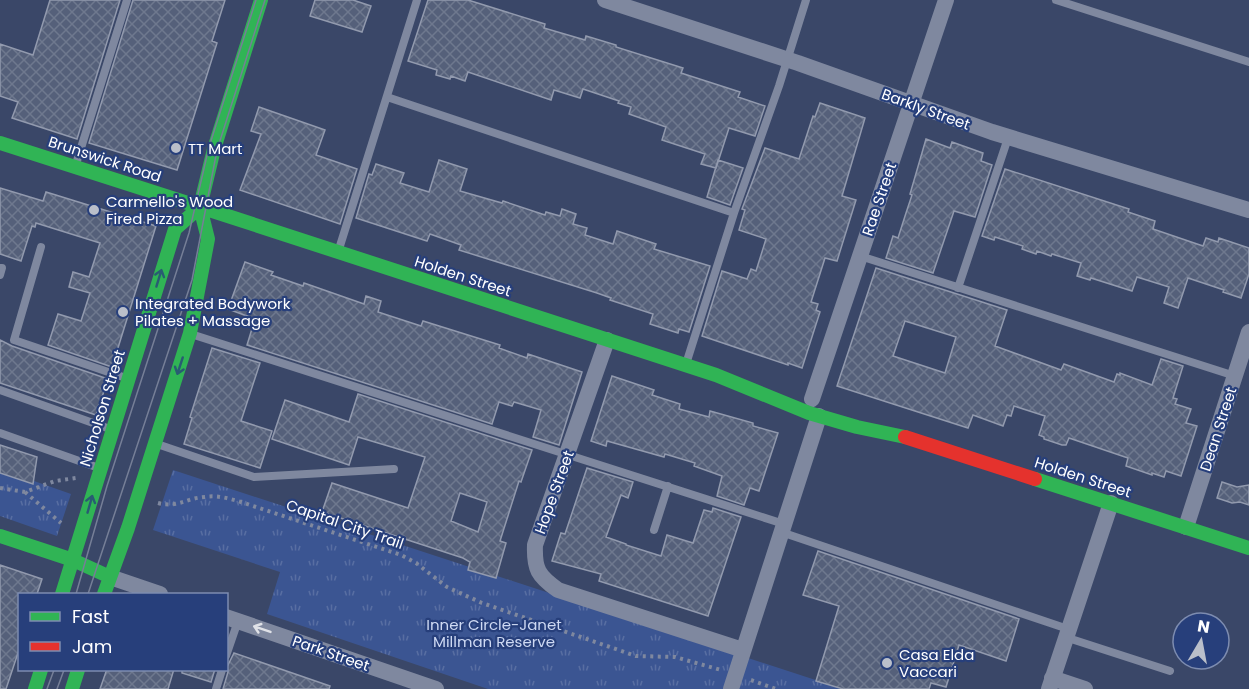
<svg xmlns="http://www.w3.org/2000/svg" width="1249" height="689" font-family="Poppins,sans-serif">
<defs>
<pattern id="park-tufts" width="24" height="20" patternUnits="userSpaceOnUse" patternTransform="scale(1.5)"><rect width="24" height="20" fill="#3b5592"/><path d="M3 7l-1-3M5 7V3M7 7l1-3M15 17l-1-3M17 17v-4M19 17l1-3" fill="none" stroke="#586ea2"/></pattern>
<pattern id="building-cross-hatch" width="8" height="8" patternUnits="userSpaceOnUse" patternTransform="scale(1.5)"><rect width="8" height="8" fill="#55607a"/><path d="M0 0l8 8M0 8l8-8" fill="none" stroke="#6e788e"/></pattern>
</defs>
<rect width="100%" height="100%" fill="#3a4768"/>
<path fill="url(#park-tufts)" d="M173,470L843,689H488L267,614L280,572L153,530Z
M0,473L33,484L34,481L71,494L57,536L0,516Z"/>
<path fill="url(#building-cross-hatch)" stroke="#929aae" stroke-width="1.5" fill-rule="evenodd" d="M50,0H120L77,139L12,118L18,102L0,96V44L33,55Z
M133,0H225L212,41L217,43L177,170L89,143Z
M315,0H353L371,6L362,32L310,16Z
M428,0H468L545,24L544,28L585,40L586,36L616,45V47L683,68L681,73L740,92L738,97L765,106L755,136L729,128L716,168L701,164L705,154L662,140L666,127L629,114L631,107L618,103L619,101L583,89L580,98L554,90L551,100L468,72L465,81L451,76L450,79L436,75L437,70L408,61Z
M820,103L865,118L842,196L856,200L837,261L825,258L811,302L818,304L816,310L820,312L802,368L788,363V365L702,336L722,271L747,279L751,269L756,271L766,239L739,230L745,210L742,209L765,148L799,159L813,116L815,117Z
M259,107L325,130L316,155L357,169L340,224L240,190L261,134L251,131Z
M926,139L950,148L952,142L983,153L981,161L992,165L975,217L954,211L933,273L886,258L893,236L898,238L906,213L912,195L910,194Z
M439,160L467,169L460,191L502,203L503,201L545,215L546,212L560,216L562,209L576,214L573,224L587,228L585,235L613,244L617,231L656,244L654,249L710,266L689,332L679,329L678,333L650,324L653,314L610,300L611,298L597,293L459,250L461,245L430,234L427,241L356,218L369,174L372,175L376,164L404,173L400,183L429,192Z
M718,160L743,168L730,205L707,197Z
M1005,169L1129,209L1128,212L1155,221L1153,229L1203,246L1206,238L1218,242L1219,238L1249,248V274L1241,298L1223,292L1224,290L1188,278L1178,308L1164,303L1169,287L1137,277L1132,291L1091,278L1090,280L1077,276L1081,263L1052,254L1051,256L1037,251L1036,254L1022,249L1023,246L995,237L994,240L982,236Z
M0,188L43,201L46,192L156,226L112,367L48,345L58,314L81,321L90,293L69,287L73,272L89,277L100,243L36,223L35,227L32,226L21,261L0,254Z
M245,262L273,272L271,275L303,286L304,283L364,304L366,296L381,301L378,312L421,326L423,321L500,345L499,348L527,358L528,354L582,372L559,445L533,437L541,410L514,402L512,406L499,402L492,424L247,345L255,319L228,309Z
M876,268L1007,310L995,346L1061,370L1064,364L1114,382L1117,374L1120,375V373L1152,385L1161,359L1183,366L1173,398L1177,399L1175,404L1191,409L1186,423L1197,426L1181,476L1166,471L1164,477L1152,473V475L1126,466L1128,458L1069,438L1066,445H1062L1044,439V437L1039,435L1045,416L1014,406L1011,416L1007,415L1003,426L973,415L968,428L837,386ZM905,321L956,337L945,373L893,356Z
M0,340L12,346L108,379L96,415L0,383Z
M212,348L260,363L241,421L272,431L260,468L184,444L192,418L190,417Z
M612,376L654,390L652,395L680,404L679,409L709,417L710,411L753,423V426L778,433L759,491L750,488L744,505L717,496L722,476L694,466L695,463L665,454L664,457L607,441L606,446L591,441Z
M358,394L532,450L521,482L519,481L500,541L506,543L496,578L468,570L470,562L463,558L322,512L332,483L408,508L425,457L358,437L349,465L272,439L285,400L349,422ZM460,493L487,502L478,532L451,521Z
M0,445L37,457L33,484L0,473Z
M587,468L633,482L628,498L621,495L606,537L626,544V545L661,556L667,535L693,543L704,510L712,512L713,508L741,517L708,616L599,581L601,574L552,561L561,533L565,534Z
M1222,482L1237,487L1249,485V505L1240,502L1232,503L1217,498Z
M818,551L1019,619L1006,661L959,645L946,687L931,683L929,689H843L816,681L839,606L803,595Z
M0,565L42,579L37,594H20V647L6,689H0Z
M234,653L330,686L329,689H223L228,672L227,667Z
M107,669H174L168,689H100Z
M182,669H215L211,682L182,673Z"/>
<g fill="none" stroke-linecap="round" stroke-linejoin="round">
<path stroke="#7f889f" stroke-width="4" stroke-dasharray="3 4.5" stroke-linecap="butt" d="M0,488L25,492L55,481L76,478
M25,492L61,523
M158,503C178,508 186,498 205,497C216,495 227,498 238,501L401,555L416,563L447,587L482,603L636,656L675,657L721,670
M751,680L776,689"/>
<path stroke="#7f889f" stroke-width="8" d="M1056,0L1249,62
M387,97L734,213
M76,164L127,0
M41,247L14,340L126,378
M339,249L417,0
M860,256L1235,376
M0,268H2L0,275
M958,288L1008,138
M194,335L784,524
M686,364L734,213L779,86L806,0
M0,390L110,429
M0,433L99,468
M157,444L254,477L394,469
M654,530L668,486
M781,532L1068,629
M1065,637L1170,671
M226,656L238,621
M216,689L222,670"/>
<path stroke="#7f889f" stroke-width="16" d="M605,0L798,63L992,132L1249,210
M607,340L535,545C534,569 538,576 558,590L743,650
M812,399L946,0
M1186,527L1249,332
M110,577L160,594
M226,617L436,689
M1052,678L1085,689
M731,689L819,416
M1049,689L1111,503"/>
<path stroke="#30b455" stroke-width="14" d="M0,143L200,207
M200,207L716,375L809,413L857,427L905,437
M1035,479L1249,548
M0,536L73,560L110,577
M62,594L175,229L200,207
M104,594L128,528L190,333L208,239L200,207L214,149L261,0
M35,689L41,670
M72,689L78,670"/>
<path stroke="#e5322d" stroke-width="14" d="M905,437L1035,479"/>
<path stroke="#767f97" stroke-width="1.5" d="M76,594L107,486L189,233L209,147L256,0
M88,594L192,280L217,150L265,0
M47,689L54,670
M57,689L64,670"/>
</g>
<defs><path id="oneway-shaft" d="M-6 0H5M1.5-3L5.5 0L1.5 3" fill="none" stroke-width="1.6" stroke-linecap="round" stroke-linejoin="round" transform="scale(1.5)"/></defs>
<g stroke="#295c72">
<use href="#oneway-shaft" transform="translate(159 278) rotate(-73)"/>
<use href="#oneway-shaft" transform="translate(180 366) rotate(108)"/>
<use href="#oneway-shaft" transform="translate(90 504) rotate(-74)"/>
</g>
<use stroke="#dfe1e7" href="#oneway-shaft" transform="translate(262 629) rotate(-161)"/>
<g fill="#babfca" stroke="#273f7b" stroke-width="2">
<circle cx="176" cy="148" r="6"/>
<circle cx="94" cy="210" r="6"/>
<circle cx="123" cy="312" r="6"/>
<circle cx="887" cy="663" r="6"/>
</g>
<g text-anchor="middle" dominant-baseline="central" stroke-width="4.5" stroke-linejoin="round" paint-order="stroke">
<g font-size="15" fill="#fff" stroke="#273f7b">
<text transform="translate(926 109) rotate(20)">Barkly Street</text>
<text transform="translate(105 159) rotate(18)">Brunswick Road</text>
<text transform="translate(879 199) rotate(-71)">Rae Street</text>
<text transform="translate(463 276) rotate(18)">Holden Street</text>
<text transform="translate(102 408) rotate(-73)">Nicholson Street</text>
<text transform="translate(1218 429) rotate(-72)">Dean Street</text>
<text transform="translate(1083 477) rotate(18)">Holden Street</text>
<text transform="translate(554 492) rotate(-70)">Hope Street</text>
<text transform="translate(345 524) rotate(19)">Capital City Trail</text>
<text transform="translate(331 653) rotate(19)">Park Street</text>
</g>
<g font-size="15" fill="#fff" stroke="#273f7b" text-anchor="start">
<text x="188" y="148">TT Mart</text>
<text x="106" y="201">Carmello's Wood<tspan x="106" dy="17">Fired Pizza</tspan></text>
<text x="135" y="303">Integrated Bodywork<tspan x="135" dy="17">Pilates + Massage</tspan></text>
<text x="899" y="654">Casa Elda<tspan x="899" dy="17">Vaccari</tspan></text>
</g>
<g font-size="15" fill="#ced9f3" stroke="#273f7b">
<text x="494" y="624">Inner Circle-Janet<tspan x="494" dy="17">Millman Reserve</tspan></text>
</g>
</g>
<rect x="18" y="593" width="210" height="78" fill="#273f7b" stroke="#7d8cb0" stroke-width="1.5"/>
<rect x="30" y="612" width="30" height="9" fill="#30b455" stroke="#7d8cb0" stroke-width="1.5"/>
<text x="72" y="623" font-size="18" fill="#ffffff">Fast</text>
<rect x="30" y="642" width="30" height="9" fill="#e5322d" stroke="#7d8cb0" stroke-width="1.5"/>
<text x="72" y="653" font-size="18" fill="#ffffff">Jam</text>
<g transform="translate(1201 641) rotate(10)"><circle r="28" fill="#273f7b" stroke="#7d8cb0" stroke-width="1.5"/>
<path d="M0-4.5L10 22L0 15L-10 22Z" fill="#babfca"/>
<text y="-9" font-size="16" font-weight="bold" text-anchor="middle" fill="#ffffff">N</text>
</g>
</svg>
